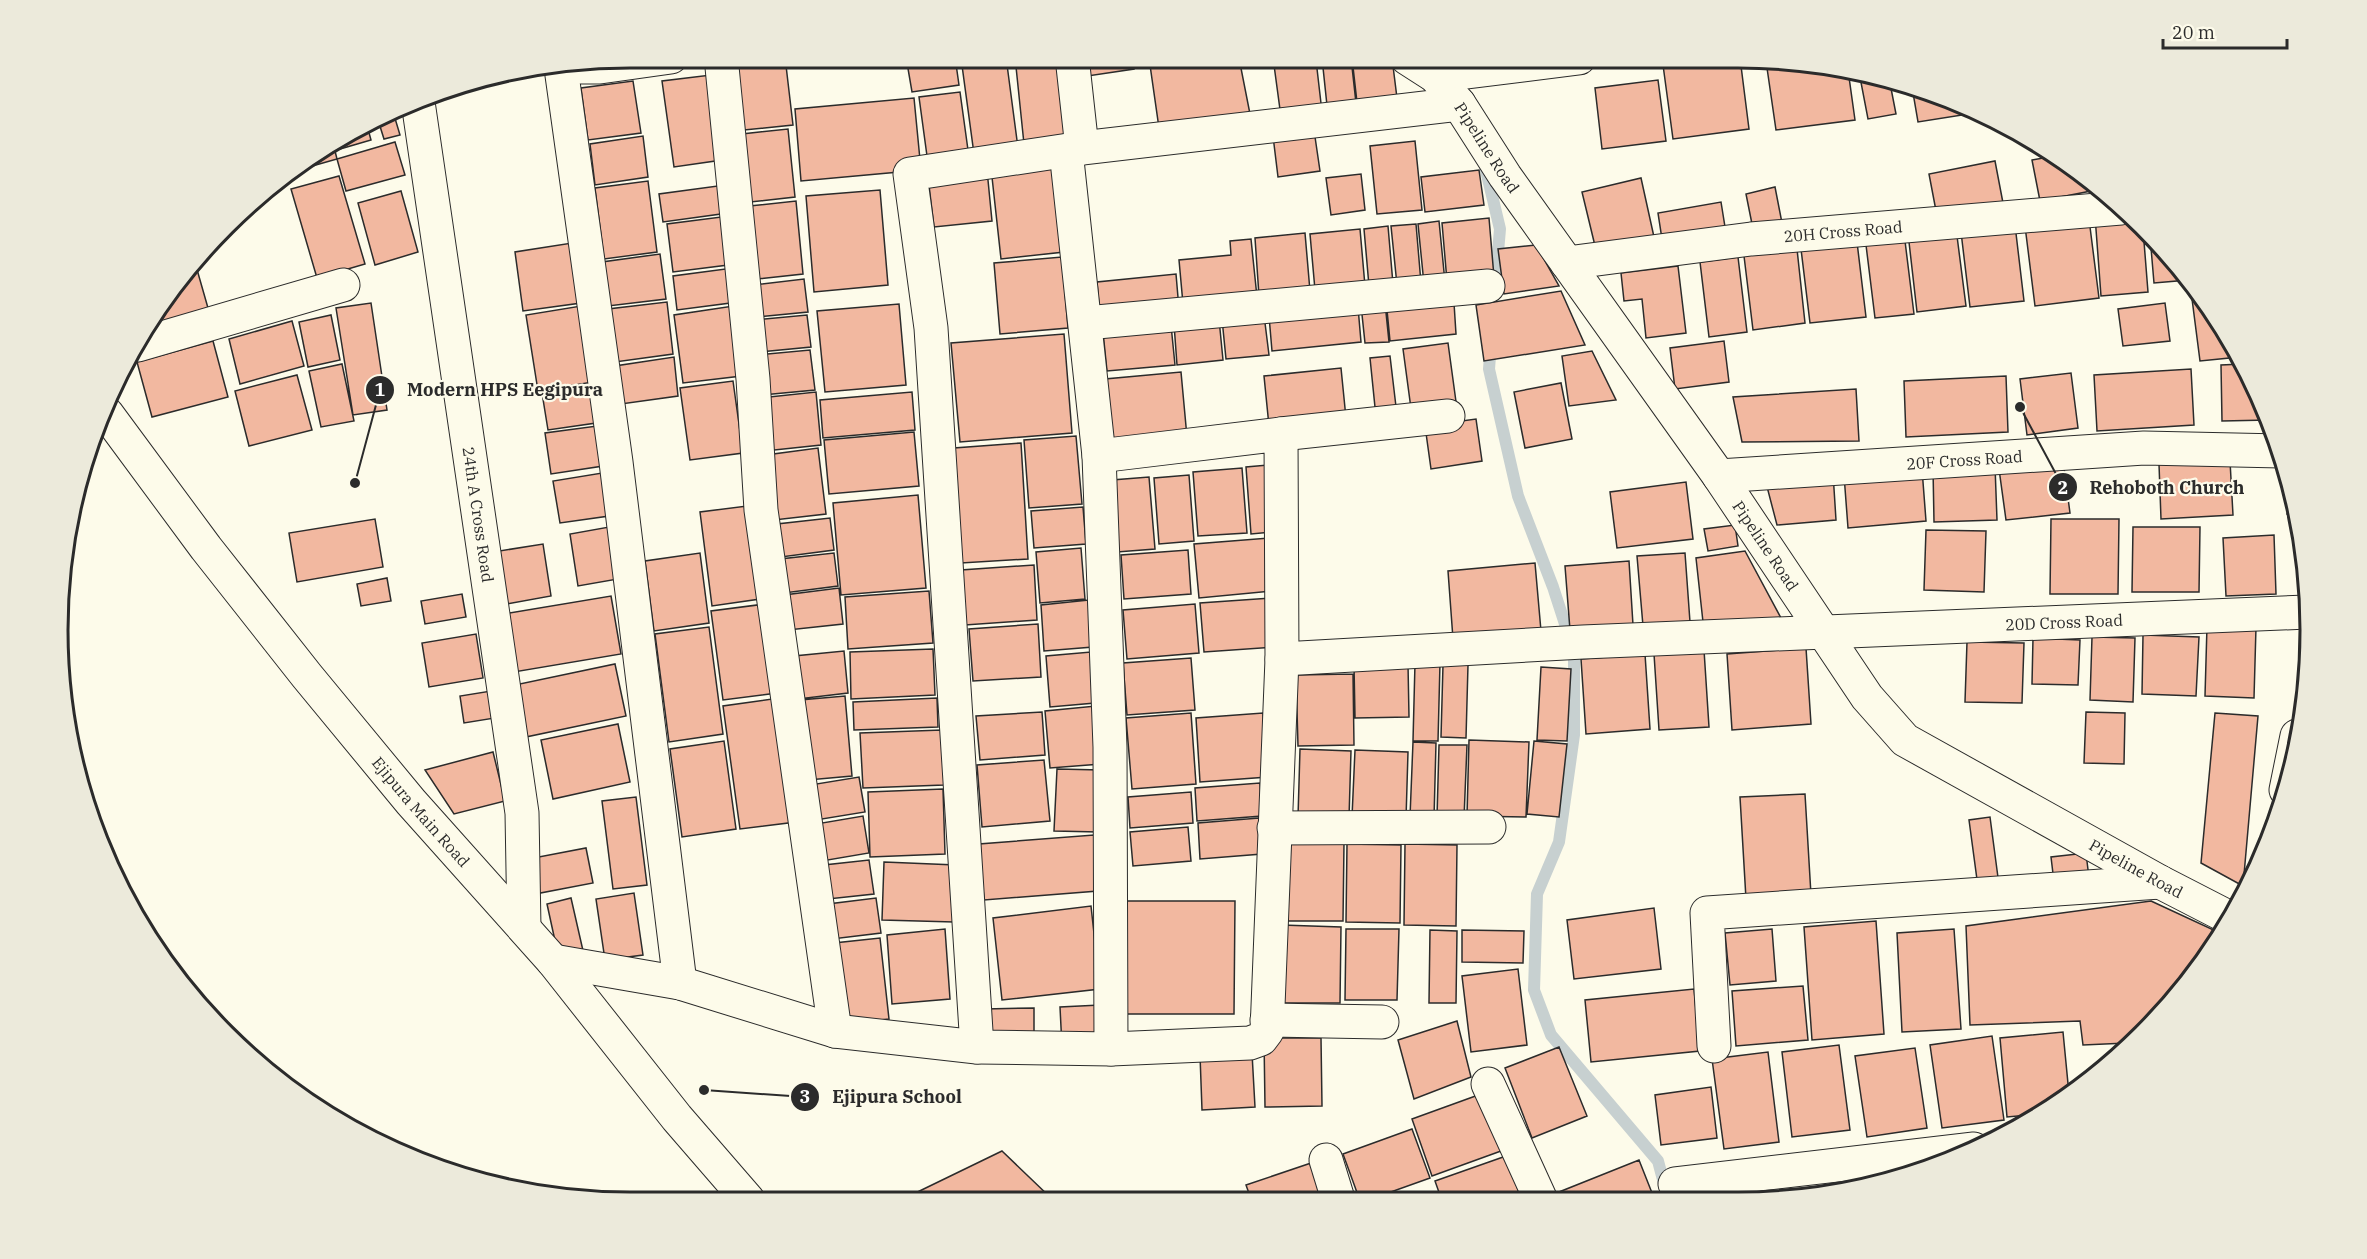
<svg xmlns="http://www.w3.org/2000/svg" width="2367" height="1259" font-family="'IBM Plex Serif',serif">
<rect width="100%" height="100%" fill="#fdfbea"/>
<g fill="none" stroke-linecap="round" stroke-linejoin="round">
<path stroke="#c7d0d0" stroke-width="12" d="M1485,166L1500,229L1495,287
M1491,343L1489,369L1518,496L1553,587L1574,652V735L1559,842L1537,894L1534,990L1551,1035L1658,1161L1666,1191"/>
</g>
<path fill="#f2b8a0" stroke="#2b2b2b" stroke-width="1.5" d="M734,57H785L793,125L734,131Z
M906,57H955L959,85L912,92Z
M1006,57L1018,148L974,154L961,58Z
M1015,57H1065L1074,138L1024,144Z
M1079,57L1133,58L1134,69L1081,77Z
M1149,58H1239L1251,119L1159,128Z
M1243,58H1296L1244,65Z
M1322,58H1351L1357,112L1328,115Z
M1352,58H1392L1398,106L1358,111Z
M1714,58H1740L1749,129L1673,139L1663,65Z
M1780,59L1848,70L1855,120L1776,130L1766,61Z
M1316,60L1322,112L1281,117L1274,65Z
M1859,72L1889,78L1896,114L1868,119Z
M711,75L722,160L674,167L662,81Z
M1658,80L1666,141L1602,149L1595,88Z
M633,81L641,133L588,140L581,88Z
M1912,87L1981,112L1918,122Z
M960,92L968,150L927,156L919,97Z
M914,98L921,170L801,181L795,109Z
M394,115L400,135L384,139L379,123Z
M368,129L371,140L340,149L339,145Z
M788,129L795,197L741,203L733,135Z
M1314,130L1320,171L1278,177L1273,136Z
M643,136L648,177L595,185L590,144Z
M1415,141L1422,210L1377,214L1370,146Z
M395,142L405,175L346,191L337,159Z
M334,147L337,159L298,170L297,167Z
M2054,156L2086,176L2101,189L2040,201L2032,160Z
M1054,161L1064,252L1001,259L991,168Z
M1995,161L2003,203L1937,216L1929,174Z
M290,170L292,176L276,181L281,176Z
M987,170L992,221L934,227L928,177Z
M1479,170L1484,205L1425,212L1421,177Z
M1361,174L1365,210L1331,215L1326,178Z
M339,176L365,264L317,278L291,189Z
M1641,178L1654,237L1596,250L1582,192Z
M648,181L657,252L604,259L595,188Z
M725,185L728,213L663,222L659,194Z
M1775,187L1782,223L1753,229L1746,194Z
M880,190L888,285L814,292L806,196Z
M401,191L418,252L375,265L358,203Z
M796,201L803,274L748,280L740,207Z
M1721,202L1725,227L1662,239L1658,213Z
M2127,214L2143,229L2148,292L2101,296L2095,216Z
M729,216L736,264L673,272L667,224Z
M1489,218L1494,277L1447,281L1442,223Z
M2089,219L2099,298L2035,306L2025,226Z
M1439,221L1445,282L1424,284L1418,224Z
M1416,224L1421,283L1397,285L1391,226Z
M2015,225L2024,301L1970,307L1961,232Z
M1388,226L1393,284L1369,286L1364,229Z
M1360,229L1365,286L1315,290L1310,234Z
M1305,233L1310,291L1259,296L1255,238Z
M1957,236L1966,306L1917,312L1909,242Z
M2150,236L2168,252L2188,280L2154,283Z
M1251,239L1257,297L1183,304L1179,260L1231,255L1230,241Z
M1905,241L1914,314L1875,318L1866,245Z
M1857,242L1866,317L1810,323L1801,249Z
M572,243L581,303L523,311L515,252Z
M1536,245L1559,286L1504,294L1498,249Z
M1797,249L1805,323L1753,330L1744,256Z
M660,254L666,299L608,306L602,262Z
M1062,257L1068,328L1000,334L994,263Z
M1738,257L1747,332L1709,337L1700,262Z
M196,266L208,308L151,325L149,320L153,312Z
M1678,266L1686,333L1646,338L1642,299L1624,301L1621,273Z
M733,268L738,302L677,310L673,276Z
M1176,274L1179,309L1100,317L1097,282Z
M804,279L808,312L756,317L753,285Z
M2195,290L2233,344L2239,357L2200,361L2191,291Z
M1561,291L1585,345L1484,361L1476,305Z
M667,302L673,354L615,362L608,309Z
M371,303L387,410L353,415L336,308Z
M1385,303L1389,342L1365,343L1361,305Z
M1454,303L1456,334L1390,341L1387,310Z
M2165,303L2170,341L2123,346L2118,309Z
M899,304L906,385L825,392L817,311Z
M740,305L750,375L683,383L674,315Z
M581,306L593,382L538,391L526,315Z
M1358,307L1361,342L1272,351L1269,316Z
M331,315L340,360L308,367L299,322Z
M807,315L811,347L759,352L755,320Z
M1264,315L1269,355L1226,359L1222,319Z
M1219,319L1223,360L1177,365L1174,324Z
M292,321L304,366L240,384L229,339Z
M1171,325L1175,365L1107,371L1103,332Z
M1064,334L1072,433L960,442L951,343Z
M213,341L228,397L152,417L137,362Z
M1724,341L1729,382L1675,389L1670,348Z
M1448,343L1457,409L1412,416L1403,349Z
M810,350L815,390L762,395L757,355Z
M1592,351L1616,400L1569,406L1562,356Z
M1390,356L1397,415L1376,417L1370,358Z
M674,357L678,396L621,404L615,366Z
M342,364L354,421L321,427L309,371Z
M2243,364L2268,420L2222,421L2221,365Z
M1341,368L1346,418L1269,426L1264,376Z
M2191,369L2194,425L2097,431L2094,375Z
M1181,372L1187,437L1111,444L1105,379Z
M2071,373L2078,428L2027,435L2020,379Z
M297,375L312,430L249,446L235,391Z
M2006,376L2008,432L1906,437L1904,381Z
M733,381L743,453L690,460L680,388Z
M1561,383L1572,439L1525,448L1514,392Z
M590,386L596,423L548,430L542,393Z
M1856,389L1859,441L1742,442L1733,397Z
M816,392L821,445L765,451L759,398Z
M912,392L915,430L823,438L820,400Z
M1476,419L1482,461L1431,469L1425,426Z
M597,426L603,466L551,474L545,433Z
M914,432L919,486L829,494L824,440Z
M1076,436L1082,504L1029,508L1024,440Z
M1021,443L1028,559L961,563L954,448Z
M818,448L826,514L774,520L766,455Z
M2063,461L2070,513L2006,520L1999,469Z
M2230,461L2233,515L2161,519L2159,464Z
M1268,465L1273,532L1251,534L1246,467Z
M1995,466L1997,520L1934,522L1933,468Z
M1242,468L1247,533L1198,536L1193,472Z
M1922,469L1926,521L1848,528L1844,475Z
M602,473L609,516L560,523L553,481Z
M1833,473L1836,520L1777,525L1765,479Z
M1189,475L1194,541L1159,544L1154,478Z
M1149,477L1155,549L1117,552L1112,480Z
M1686,482L1693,539L1617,548L1610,492Z
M918,495L926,588L841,595L833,503Z
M2292,498L2296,517L2287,514Z
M747,506L760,599L712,606L700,512Z
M1083,507L1086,544L1034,548L1031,511Z
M830,518L834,550L781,557L777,524Z
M375,519L383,567L297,582L289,533Z
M2051,519H2119L2118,594H2050Z
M1735,525L1738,546L1708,551L1704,529Z
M609,527L618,579L578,586L570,534Z
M2133,527H2200L2199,592H2132Z
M1926,530L1986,531L1984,592L1924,590Z
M2274,535L2276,594L2226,596L2223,538Z
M1269,538L1273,591L1199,598L1194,544Z
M543,544L551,596L495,606L487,553Z
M1081,548L1085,599L1040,603L1036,552Z
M1188,550L1191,594L1124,599L1121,555Z
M1745,551L1781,618L1703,622L1696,558Z
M700,553L709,623L654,631L645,561Z
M834,553L838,586L784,593L780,559Z
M1685,553L1690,622L1643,626L1637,556Z
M1629,561L1633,625L1570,630L1565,566Z
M1535,563L1541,631L1453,639L1448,571Z
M1034,565L1037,620L965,625L961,570Z
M387,578L391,601L361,606L357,584Z
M839,588L843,624L788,630L784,595Z
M929,591L933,643L848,649L845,597Z
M462,594L466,617L425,624L421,601Z
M611,596L621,654L514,672L504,614Z
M1271,598L1275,647L1204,652L1200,603Z
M1089,600L1093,647L1044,651L1041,605Z
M765,604L777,693L723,700L711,611Z
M1195,604L1199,653L1127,659L1123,610Z
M1038,624L1041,677L973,681L969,629Z
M2207,626L2256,627L2254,698L2205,696Z
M709,627L723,734L669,742L655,634Z
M476,634L483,678L429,687L422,643Z
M2143,635L2199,637L2196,696L2142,694Z
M2092,637L2135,638L2133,702L2090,700Z
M2033,638L2080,640L2078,685L2032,684Z
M1967,642L2024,643L2022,703L1965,702Z
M1806,648L1811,724L1732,730L1727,654Z
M933,649L935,695L851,699L850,652Z
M1704,650L1709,727L1659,730L1654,654Z
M844,651L848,693L798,699L794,656Z
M1091,652L1095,703L1050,707L1046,656Z
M1645,654L1650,729L1586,734L1581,659Z
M1191,658L1195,710L1127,715L1123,663Z
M1415,663H1440L1438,741H1413Z
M615,664L626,716L521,738L510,686Z
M1408,664L1409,717L1355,718L1354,665Z
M1443,665H1468L1466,738L1441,737Z
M1541,667L1571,669L1567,741L1537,740Z
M1353,674L1354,745L1298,746L1296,675Z
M491,691L495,718L464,723L460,696Z
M845,696L852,776L808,780L800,700Z
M779,698L796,822L740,829L723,706Z
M937,698L938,727L854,730L853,702Z
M1096,706L1101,764L1050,768L1045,711Z
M1042,712L1045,755L980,760L976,716Z
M2086,712L2125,713L2124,764L2084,763Z
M1191,713L1196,784L1132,789L1126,718Z
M1263,713L1268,777L1200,782L1196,718Z
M2215,713L2258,716L2243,886L2201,863Z
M618,724L630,782L553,799L541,740Z
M942,730L944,785L863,788L860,733Z
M1469,740L1529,742L1526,817L1467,816Z
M724,741L736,829L682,837L670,749Z
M1534,741L1567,744L1559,817L1527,814Z
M1413,742L1436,743L1434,818L1410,817Z
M1439,745H1467L1464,818L1437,817Z
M1300,749L1351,751L1349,818L1298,817Z
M1355,750L1408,752L1406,819L1352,817Z
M493,752L505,801L454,814L425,770Z
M1044,760L1050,821L982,827L977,765Z
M1057,769L1101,770L1099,832L1054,831Z
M859,777L865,812L816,820L810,785Z
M1260,783L1262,816L1197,821L1195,788Z
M943,789L945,854L870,857L868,792Z
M1191,792L1193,823L1130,828L1128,797Z
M1805,794L1811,895L1746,899L1740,797Z
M636,797L647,885L613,889L602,801Z
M863,816L869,853L822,861L816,824Z
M1990,817L1999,885L1978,887L1969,820Z
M1259,818L1262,854L1200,859L1198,823Z
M1188,827L1191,861L1133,866L1130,832Z
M1094,835L1098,891L984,900L979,844Z
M1287,842L1344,843L1343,921H1286Z
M1347,844L1401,845L1400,923L1346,922Z
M1405,844L1457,845L1456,926L1404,925Z
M586,848L593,883L535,894L528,859Z
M2086,853L2089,878L2054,882L2051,857Z
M869,860L874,894L828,899L824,865Z
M884,862L956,865L954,922L882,920Z
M634,893L643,955L605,960L596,899Z
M571,898L584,955L557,950L547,904Z
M876,898L881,933L832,939L828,904Z
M1123,901H1235L1234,1014H1123Z
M2151,901L2218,932L2168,1007L2127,1043L2083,1045L2080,1021L1970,1025L1966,926Z
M1091,906L1100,989L1002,1000L993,918Z
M1654,908L1661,969L1574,979L1567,920Z
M1876,921L1884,1034L1812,1040L1804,927Z
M1281,925L1341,927L1340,1003H1280Z
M945,929L950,999L892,1004L887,935Z
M1346,929H1399L1397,1000H1345Z
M1772,929L1776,981L1730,985L1725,933Z
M1954,929L1961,1029L1902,1032L1897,933Z
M1430,930L1457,931L1456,1003H1429Z
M1462,930L1524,931L1523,963L1462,962Z
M880,938L889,1019L842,1024L834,943Z
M1518,969L1527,1045L1471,1052L1462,976Z
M1803,986L1808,1040L1736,1046L1732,991Z
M1694,989L1700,1051L1591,1062L1585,1000Z
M1100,1005L1102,1044L1062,1047L1060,1007Z
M1034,1008V1041H985V1009Z
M1457,1021L1471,1077L1414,1099L1398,1040Z
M2063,1032L2069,1094L2056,1105L2039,1114L2007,1117L2000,1038Z
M1992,1036L2004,1120L1942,1128L1930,1045Z
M1264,1038H1321L1322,1106L1265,1107Z
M1839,1045L1850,1130L1792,1137L1782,1052Z
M1559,1047L1587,1116L1532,1138L1505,1068Z
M1915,1048L1927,1128L1867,1137L1855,1056Z
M1768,1052L1779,1142L1724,1149L1712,1059Z
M1252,1053L1255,1107L1202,1110L1200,1055Z
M1711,1087L1717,1138L1661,1145L1655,1095Z
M1481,1094L1501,1151L1432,1176L1412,1119Z
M1412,1129L1430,1178L1374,1198H1359L1343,1154Z
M1002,1151L1052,1199L901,1200Z
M1506,1156L1521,1198H1441L1435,1181Z
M1639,1160L1654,1198H1556L1554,1194Z
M1314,1162L1327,1199H1251L1246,1185Z"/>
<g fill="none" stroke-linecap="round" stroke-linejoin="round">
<defs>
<g id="minor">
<path d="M721,57L753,379L761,510L835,1031"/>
<path d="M1072,57L1082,148"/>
<path id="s1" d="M1407,58L1435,76L1459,104L1505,176L1719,476L1867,697L1905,740L2160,882L2228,917"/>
<path d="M569,67H600L671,57"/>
<path d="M561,68L616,462L680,983"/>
<path d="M1435,76L1579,58"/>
<path id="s2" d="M418,102L522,813L524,928"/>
<path d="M1066,151L1099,456L1110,747L1111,1049"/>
<path id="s3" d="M1567,263L1751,239L2121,208"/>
<path d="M1086,323L1488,286"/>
<path d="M138,345L343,285"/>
<path d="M1281,434L1448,416"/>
<path id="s4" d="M1719,476L2144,448L2281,451"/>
<path id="s5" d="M1282,659L1583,642L2307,612"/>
<path d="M2286,790L2297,736"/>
<path d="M1274,828L1489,827"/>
<path d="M553,961L680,983L835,1031L977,1047L1111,1049L1250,1043L1261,1039L1267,1031L1282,659L1281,434L1099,456"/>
<path d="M1267,1020L1382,1022"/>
<path d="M1714,1046L1707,913L2160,882"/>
<path d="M977,1047L931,328L910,174L1082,148L1459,104"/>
<path d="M1488,1084L1540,1198"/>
<path d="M1326,1160L1338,1199"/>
<path d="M1675,1184L1974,1149"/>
</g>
<g id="tertiary">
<path id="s6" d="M107,414L206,548L307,676L411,802L553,961L677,1118L748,1200"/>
</g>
</defs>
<use href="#minor" stroke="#2b2b2b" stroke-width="35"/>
<use href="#tertiary" stroke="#2b2b2b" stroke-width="35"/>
<use href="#minor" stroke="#fdfbea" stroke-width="33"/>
<use href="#tertiary" stroke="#fdfbea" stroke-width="33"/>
</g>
<g text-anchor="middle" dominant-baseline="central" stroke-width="4.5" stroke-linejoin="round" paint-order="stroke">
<g font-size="16" fill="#2b2b2b" stroke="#fdfbea">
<text stroke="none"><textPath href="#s1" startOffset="122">Pipeline Road</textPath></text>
<text stroke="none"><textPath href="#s3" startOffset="278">20H Cross Road</textPath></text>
<text stroke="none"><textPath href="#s4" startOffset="246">20F Cross Road</textPath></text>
<text stroke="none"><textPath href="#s2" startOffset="417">24th A Cross Road</textPath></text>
<text stroke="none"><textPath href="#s1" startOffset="608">Pipeline Road</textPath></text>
<text stroke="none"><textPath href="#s5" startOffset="783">20D Cross Road</textPath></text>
<text stroke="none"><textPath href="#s6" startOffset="507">Ejipura Main Road</textPath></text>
<text stroke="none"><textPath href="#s1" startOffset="1112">Pipeline Road</textPath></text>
</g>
</g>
<path d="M0 0H2367V1259H0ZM630 68H1738A562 562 0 0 1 2300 630V630A562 562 0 0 1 1738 1192H630A562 562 0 0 1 68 630V630A562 562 0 0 1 630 68Z" fill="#eceadb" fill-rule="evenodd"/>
<path fill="none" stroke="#2b2b2b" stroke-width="3" d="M630 68H1738A562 562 0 0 1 2300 630V630A562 562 0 0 1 1738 1192H630A562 562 0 0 1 68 630V630A562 562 0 0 1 630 68Z"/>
<path fill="none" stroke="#2b2b2b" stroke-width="2" d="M355 483L380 390M2020 407L2063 487M704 1090L805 1097"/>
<g fill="#2b2b2b" stroke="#fdfbea" stroke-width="2">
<circle cx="355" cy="483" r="6"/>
<circle cx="2020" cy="407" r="6"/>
<circle cx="704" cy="1090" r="6"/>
<circle cx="380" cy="390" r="15"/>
<circle cx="2063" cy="487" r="15"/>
<circle cx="805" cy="1097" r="15"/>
</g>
<g font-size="18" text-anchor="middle" font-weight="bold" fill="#fff">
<text x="380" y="396">1</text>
<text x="2063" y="494">2</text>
<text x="805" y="1103">3</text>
</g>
<g font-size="18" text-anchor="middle" font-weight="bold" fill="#2b2b2b" stroke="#fdfbea" stroke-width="4.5" stroke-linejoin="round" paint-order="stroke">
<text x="505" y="396">Modern HPS Eegipura</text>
<text x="2167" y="494">Rehoboth Church</text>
<text x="897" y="1103">Ejipura School</text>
</g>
<path d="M2163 39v9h124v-9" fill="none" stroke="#2b2b2b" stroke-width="3"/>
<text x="2172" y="39" font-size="18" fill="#2b2b2b" stroke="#fdfbea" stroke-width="4.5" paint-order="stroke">20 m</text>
</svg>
